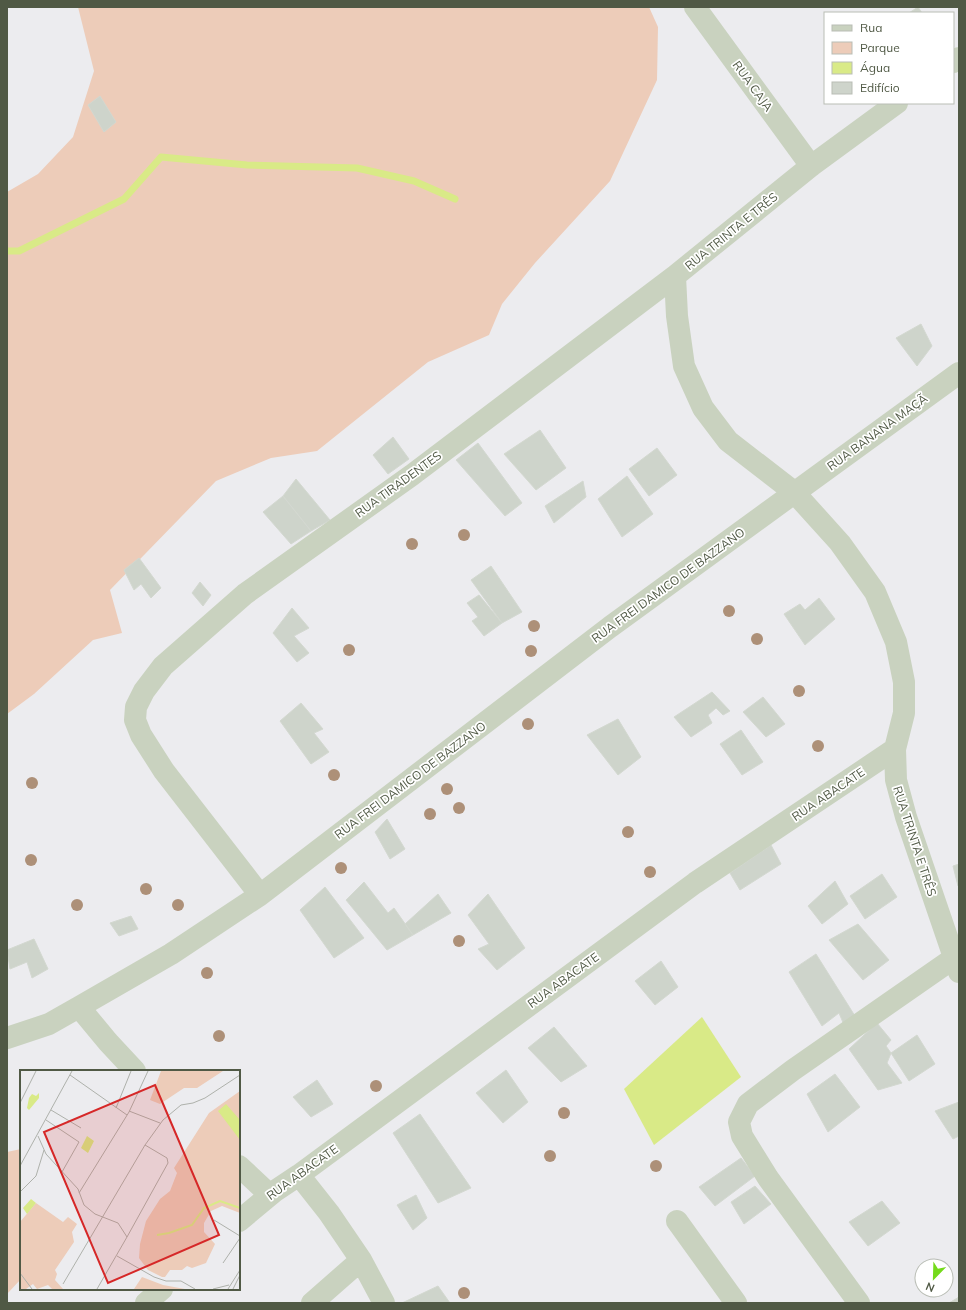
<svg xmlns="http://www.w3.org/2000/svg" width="966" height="1310" font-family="Mulish,sans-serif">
<rect width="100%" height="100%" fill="#ececef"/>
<path fill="#edccb9" d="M78,7H649L658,27L657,80L610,181L535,263L502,304L489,335L428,362L317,451L271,458L216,481L110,590L122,633L93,640L34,694L7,714V192L38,174L73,137L94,71Z
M21,1149V1279L7,1294V1152Z"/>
<path fill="#d9ea87" d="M702,1017L741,1077L654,1145L624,1089Z"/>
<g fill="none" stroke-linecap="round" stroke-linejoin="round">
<path stroke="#d9ea87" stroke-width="7" d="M7,251H19L124,199L161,157L247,165L357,168L414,181L455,199"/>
</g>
<path fill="#ced4cb" stroke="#d3d8d0" d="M918,7L922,13H909Z
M100,96L116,122L104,132L88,105Z
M921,324L932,346L917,366L896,338Z
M540,430L566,468L536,490L504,454Z
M393,437L409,459L388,474L373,455Z
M478,443L522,503L505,516L456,460Z
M657,448L677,475L649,496L629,469Z
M627,476L653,514L622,537L598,499Z
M296,479L330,520L311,531L283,496Z
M583,481L586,497L554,523L545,506Z
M283,496L311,531L291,544L263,512Z
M139,558L161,588L151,598L141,584L134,590L124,570Z
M491,566L522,612L502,623L471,580Z
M200,582L211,595L203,606L192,593Z
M479,595L502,623L484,636L472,621L478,617L467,603Z
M819,598L835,619L805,645L784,614L800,604L805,610Z
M292,608L309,628L294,636L309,653L297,662L273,633Z
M712,692L730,711L723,715L716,708L708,715L712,723L691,737L674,717Z
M763,697L785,724L766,737L743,712Z
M301,703L323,729L314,733L329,752L311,764L280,721Z
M618,719L641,757L618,775L587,735Z
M741,730L763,762L742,775L720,744Z
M387,819L405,849L390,859L375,832Z
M771,845L781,864L740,890L730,873Z
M959,864V886H958L953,866Z
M882,874L897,897L865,919L850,896Z
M835,881L848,904L822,924L808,906Z
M364,882L388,913L394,908L413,935L387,950L346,900Z
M325,887L364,938L334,958L300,910Z
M438,894L451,913L413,935L405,924Z
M488,894L525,948L497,970L478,949L489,944L468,915Z
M131,916L138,929L119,936L110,923Z
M858,924L889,960L863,980L829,940Z
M34,939L48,969L32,978L27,962L10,969L7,950Z
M816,954L855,1016L844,1025L839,1013L822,1026L789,972Z
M661,961L678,987L655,1005L635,981Z
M877,1023L891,1040L886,1046L891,1053L887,1063L902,1083L878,1090L849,1049Z
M554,1027L587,1066L561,1082L528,1048Z
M917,1035L935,1064L909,1081L891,1053Z
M506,1070L528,1102L503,1123L476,1093Z
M835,1074L860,1107L828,1132L807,1094Z
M317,1080L333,1104L311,1117L293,1097Z
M959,1102V1136L953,1139L935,1111Z
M420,1114L471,1188L438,1203L393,1133Z
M741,1158L755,1176L715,1206L699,1187Z
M755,1186L771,1204L744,1224L731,1202Z
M416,1195L427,1218L413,1230L397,1205Z
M882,1201L900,1223L868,1246L849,1222Z
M438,1286L450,1303H402Z
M959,1297V1303H949Z"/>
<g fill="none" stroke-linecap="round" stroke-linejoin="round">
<path stroke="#c9d2bf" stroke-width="22" d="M695,7L811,166
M953,62L959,58
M897,103L811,166L675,276L677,316L684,366L703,408L728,441L794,492L840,543L875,592L896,642L904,682V713L895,749L896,780L906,817L959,972
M260,895L164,771L141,735L135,720L136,707L144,691L163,666L245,594L412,475L675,276
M79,1007L108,1042L135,1071
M7,1038L49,1024L79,1007L171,954L260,895L610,627L959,373
M239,1166L270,1195
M299,1175L329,1213L361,1260L384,1303
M239,1221L275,1191L299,1175L695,883L895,749
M677,1221L736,1303
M146,1303L162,1289
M312,1303L361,1260
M859,1303L768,1178L742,1136L739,1122L748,1104L793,1070L954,958"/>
</g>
<g fill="#ad9078">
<circle cx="464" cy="535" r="6"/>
<circle cx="412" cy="544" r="6"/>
<circle cx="729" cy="611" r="6"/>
<circle cx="534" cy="626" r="6"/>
<circle cx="757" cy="639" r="6"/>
<circle cx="349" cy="650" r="6"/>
<circle cx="531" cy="651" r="6"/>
<circle cx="799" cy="691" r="6"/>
<circle cx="528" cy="724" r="6"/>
<circle cx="818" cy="746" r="6"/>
<circle cx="334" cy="775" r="6"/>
<circle cx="32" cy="783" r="6"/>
<circle cx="447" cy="789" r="6"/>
<circle cx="459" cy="808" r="6"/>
<circle cx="430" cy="814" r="6"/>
<circle cx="628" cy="832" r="6"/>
<circle cx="31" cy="860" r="6"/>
<circle cx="341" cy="868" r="6"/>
<circle cx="650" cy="872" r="6"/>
<circle cx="146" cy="889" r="6"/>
<circle cx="77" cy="905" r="6"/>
<circle cx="178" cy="905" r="6"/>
<circle cx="459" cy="941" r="6"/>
<circle cx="207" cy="973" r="6"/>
<circle cx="219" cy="1036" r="6"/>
<circle cx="376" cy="1086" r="6"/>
<circle cx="564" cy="1113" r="6"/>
<circle cx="550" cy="1156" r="6"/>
<circle cx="656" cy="1166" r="6"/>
<circle cx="464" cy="1293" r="6"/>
</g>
<g text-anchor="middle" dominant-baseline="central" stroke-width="3.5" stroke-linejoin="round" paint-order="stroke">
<g font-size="12" fill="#505945" stroke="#fff">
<text transform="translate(753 86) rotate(54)">RUA CAJA</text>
<text transform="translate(731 231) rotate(-39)">RUA TRINTA E TRÊS</text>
<text transform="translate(877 432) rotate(-36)">RUA BANANA MAÇÃ</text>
<text transform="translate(398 484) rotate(-36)">RUA TIRADENTES</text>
<text transform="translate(668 585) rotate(-36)">RUA FREI DAMICO DE BAZZANO</text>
<text transform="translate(410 780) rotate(-37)">RUA FREI DAMICO DE BAZZANO</text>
<text transform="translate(828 794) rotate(-34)">RUA ABACATE</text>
<text transform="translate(915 841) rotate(72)">RUA TRINTA E TRÊS</text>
<text transform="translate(563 980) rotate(-36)">RUA ABACATE</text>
<text transform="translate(302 1172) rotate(-36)">RUA ABACATE</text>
</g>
</g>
<g transform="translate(20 1070)">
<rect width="220" height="220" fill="#ececef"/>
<path d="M141,1H203L177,18H164L140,34L130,30ZM220,21V143L202,136L191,141L184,153V162L195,174L186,193L172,198L167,196L162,200H150L145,207H142L128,200L119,188L120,174L126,151L140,129L150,121L157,103L154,98L189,43ZM16,133L43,152L48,147L57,154L52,162L54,172L35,200L37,204L35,210L43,219H32L28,215L17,219L13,214L6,219H0V152ZM122,207L143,215L165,219H114Z" fill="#edccb9"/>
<path d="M19,23V28L9,40L7,38L9,28L12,24L16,26ZM206,34L220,50V70L198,41ZM67,66L74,71L68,83L61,78ZM11,129L16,133L7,144L3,138Z" fill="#d9ea87"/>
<path fill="none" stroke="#d9ea87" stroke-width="2" d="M137,165L149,163L172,155L184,138L200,131L220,138"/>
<path fill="none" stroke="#aeb1ab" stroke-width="1" d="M50,5L107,45M0,33L16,1M96,38L111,1M31,40L61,58M109,41L140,53M26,50L59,72L42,102M18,66L26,84L58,119L64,135L75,144L98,153L107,167L77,219M0,96L52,1M0,122L16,106L24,80M59,123L109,42L128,1M194,150L220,166M107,167L148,93L147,88L125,75M97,186L134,207L146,211H161L175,219M203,193L220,168M0,203L12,219M43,214L125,75L143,50L161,35L173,33L185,28L220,5M193,219L209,215M208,219L220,200M213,219L220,205"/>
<path fill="#d62828" fill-opacity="0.15" stroke="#d62828" stroke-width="2" d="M135,15L199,165L88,213L24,62Z"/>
<rect width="220" height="220" fill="none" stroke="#505945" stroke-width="2"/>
</g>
<rect width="966" height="1310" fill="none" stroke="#505945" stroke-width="16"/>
<rect x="824" y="12" width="130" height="92" fill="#ffffff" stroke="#b9bdb5"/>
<rect x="832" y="25" width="20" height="6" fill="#c9d2bf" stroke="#b9bdb5"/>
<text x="860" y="32" font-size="12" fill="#505945">Rua</text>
<rect x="832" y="42" width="20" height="12" fill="#edccb9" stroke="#b9bdb5"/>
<text x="860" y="52" font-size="12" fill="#505945">Parque</text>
<rect x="832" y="62" width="20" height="12" fill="#d9ea87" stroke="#b9bdb5"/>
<text x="860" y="72" font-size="12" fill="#505945">Água</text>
<rect x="832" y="82" width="20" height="12" fill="#ced4cb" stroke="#b9bdb5"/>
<text x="860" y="92" font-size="12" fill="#505945">Edifício</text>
<g transform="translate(934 1278) rotate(203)"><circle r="19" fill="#ffffff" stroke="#b9bdb5"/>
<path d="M0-3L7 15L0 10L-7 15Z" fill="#74da1b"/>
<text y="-6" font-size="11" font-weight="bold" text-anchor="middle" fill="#505945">N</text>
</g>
</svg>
